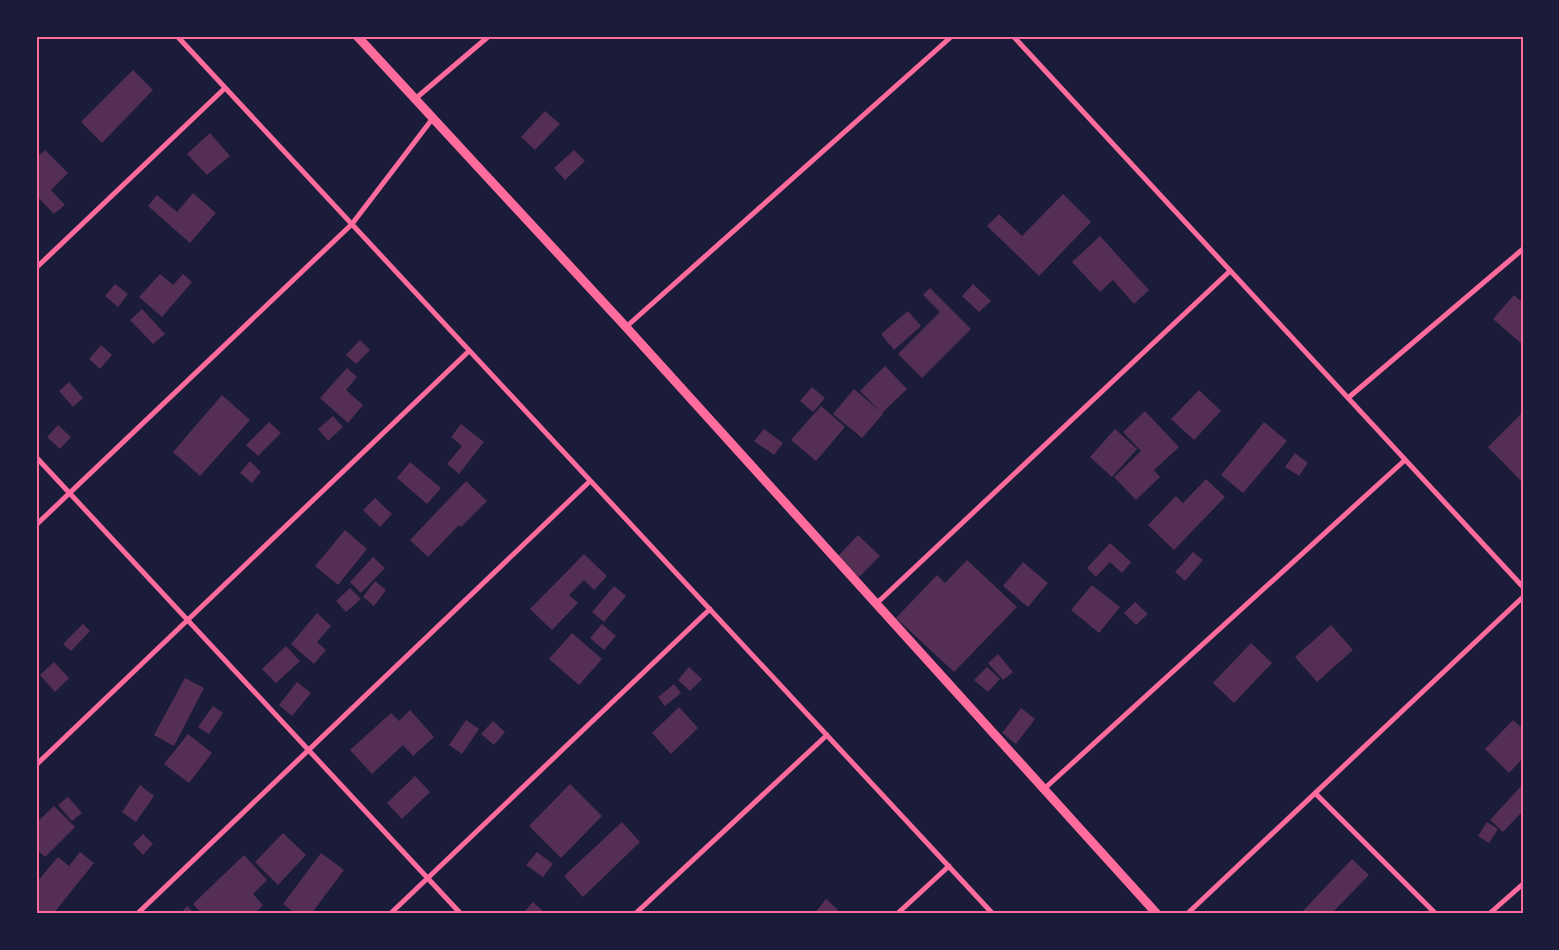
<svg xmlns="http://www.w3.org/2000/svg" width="1559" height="950" font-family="Overpass,sans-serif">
<rect width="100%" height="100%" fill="#1b1b3a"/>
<path fill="#542f53" d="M133,70L153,90L102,143L81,122Z
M545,111L560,124L535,150L521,137Z
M210,133L230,156L207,175L187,154Z
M45,150L68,173L51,190L65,205L54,214L36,195V158Z
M574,150L585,161L565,180L554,168Z
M193,193L216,213L190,243L148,206L157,195L177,212Z
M1063,194L1091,222L1039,276L987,226L999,214L1022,236Z
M1100,236L1149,290L1134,304L1113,280L1100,292L1072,262Z
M160,274L173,285L183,274L192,282L162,317L139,297Z
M115,284L128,294L118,307L105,296Z
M973,284L991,301L979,312L962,296Z
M930,288L971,329L922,378L898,354L940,312L923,295Z
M1514,295L1523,303V345L1493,319Z
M142,309L165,334L153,344L130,320Z
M908,311L921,326L894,350L881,334Z
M360,340L370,350L356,364L346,355Z
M101,345L112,355L100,369L89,359Z
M885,366L907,389L882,413L883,414L862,438L833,414L854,389L881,412L860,391Z
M347,368L357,377L346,390L363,405L348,423L320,398Z
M69,382L83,398L73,407L59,391Z
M812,387L825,398L813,412L800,401Z
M1199,390L1221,411L1194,440L1171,419Z
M222,395L250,420L200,476L173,452Z
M821,406L845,427L816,461L791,440Z
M1145,411L1179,447L1154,470L1160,477L1136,500L1114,477L1141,451L1123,432Z
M1523,412V483L1488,447Z
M333,416L343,427L328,441L318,429Z
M269,422L281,433L258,456L246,445Z
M1264,422L1287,441L1243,493L1221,475Z
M461,424L484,442L459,474L447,464L462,446L451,437Z
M58,425L71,437L60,449L47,437Z
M764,429L783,443L774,455L754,441Z
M1115,429L1137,449L1112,477L1090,457Z
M1295,453L1308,463L1299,476L1285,467Z
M250,461L261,472L252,483L240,473Z
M410,462L441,488L427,504L397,478Z
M1206,479L1225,497L1174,550L1148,525L1176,496L1183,503Z
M466,481L487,501L461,527L459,525L428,557L410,540Z
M375,498L392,514L380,527L363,510Z
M345,530L367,549L338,585L315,566Z
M858,535L880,556L859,577L837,557Z
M1110,543L1131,562L1122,573L1110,562L1096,577L1087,568Z
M1193,552L1203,560L1185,581L1175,572Z
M584,554L607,576L594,590L584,580L569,595L578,603L552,630L530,609Z
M373,557L385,568L361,593L350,582Z
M967,560L1017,607L954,672L896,618L937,575L945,583Z
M1023,562L1048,583L1028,607L1003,586Z
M375,581L386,590L374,606L363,597Z
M1092,585L1120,607L1099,633L1071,610Z
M614,586L626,596L604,622L592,612Z
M350,588L361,599L346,612L336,601Z
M1135,602L1148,614L1136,625L1124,613Z
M317,613L331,626L317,642L326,650L314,664L291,644Z
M83,624L90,631L71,651L63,644Z
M602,624L616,636L604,650L590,638Z
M1331,625L1353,650L1317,682L1295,657Z
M572,633L602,659L579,685L549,659Z
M1251,643L1272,663L1234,703L1213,683Z
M286,646L300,661L276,683L262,669Z
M998,654L1013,672L1003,680L988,663Z
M54,662L69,678L55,692L40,675Z
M689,667L702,679L690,691L678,680Z
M987,667L1000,679L988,692L974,680Z
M185,678L204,688L174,746L154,735Z
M297,682L311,693L292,716L279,705Z
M674,684L681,693L665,706L658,697Z
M213,706L223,713L209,734L198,727Z
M679,707L698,728L671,754L652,733Z
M1021,708L1035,719L1016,744L1002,733Z
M410,710L434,737L413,756L403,745L372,774L350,750L391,713L399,721Z
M466,720L479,729L462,754L449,745Z
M1513,720L1523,729V758L1509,773L1485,749Z
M493,721L505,732L494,745L481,734Z
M188,734L212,753L189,783L164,764Z
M415,776L430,792L402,819L387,803Z
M570,784L602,816L561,858L529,826Z
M1523,784V811L1503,832L1490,820Z
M140,785L154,796L136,822L122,812Z
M68,797L82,813L72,821L58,805Z
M54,806L75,827L45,857L36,849V823Z
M622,822L640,842L583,897L564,876Z
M1487,822L1498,829L1489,843L1478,836Z
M283,833L306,855L278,885L255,862Z
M143,834L153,844L143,855L133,844Z
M80,852L94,863L53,914H36V883L58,857L69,866Z
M537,852L553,864L543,877L526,865Z
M321,853L344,870L314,910L319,914H296L283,904Z
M244,855L267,880L253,894L263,905L254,914H240L237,910L233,914H202L193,904Z
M1352,859L1369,875L1331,914H1303L1301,913Z
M826,899L838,910L835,914H814Z
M533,902L545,913L544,914H522Z
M187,906L195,914H180Z"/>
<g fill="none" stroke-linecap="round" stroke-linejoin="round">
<path stroke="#ff6b9d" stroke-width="5" d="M177,36L993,914
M1013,36L1523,587
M415,99L489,36
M36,268L225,88
M626,327L952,36
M1348,398L1523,249
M36,457L461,914
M36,525L352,224L433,118
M876,604L1230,271
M36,765L469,351
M1044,789L1405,460
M1315,793L1436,914
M137,914L590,481
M390,914L710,609
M635,914L827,735
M897,914L949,866
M1187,914L1523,597
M1489,914L1523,884"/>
<path stroke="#ff6b9d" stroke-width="9" d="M357,36L626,327L1157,914"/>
</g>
<rect width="1559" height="950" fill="none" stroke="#1b1b3a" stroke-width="75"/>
<rect x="38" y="38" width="1484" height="874" fill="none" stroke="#ff6b9d" stroke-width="2"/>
</svg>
